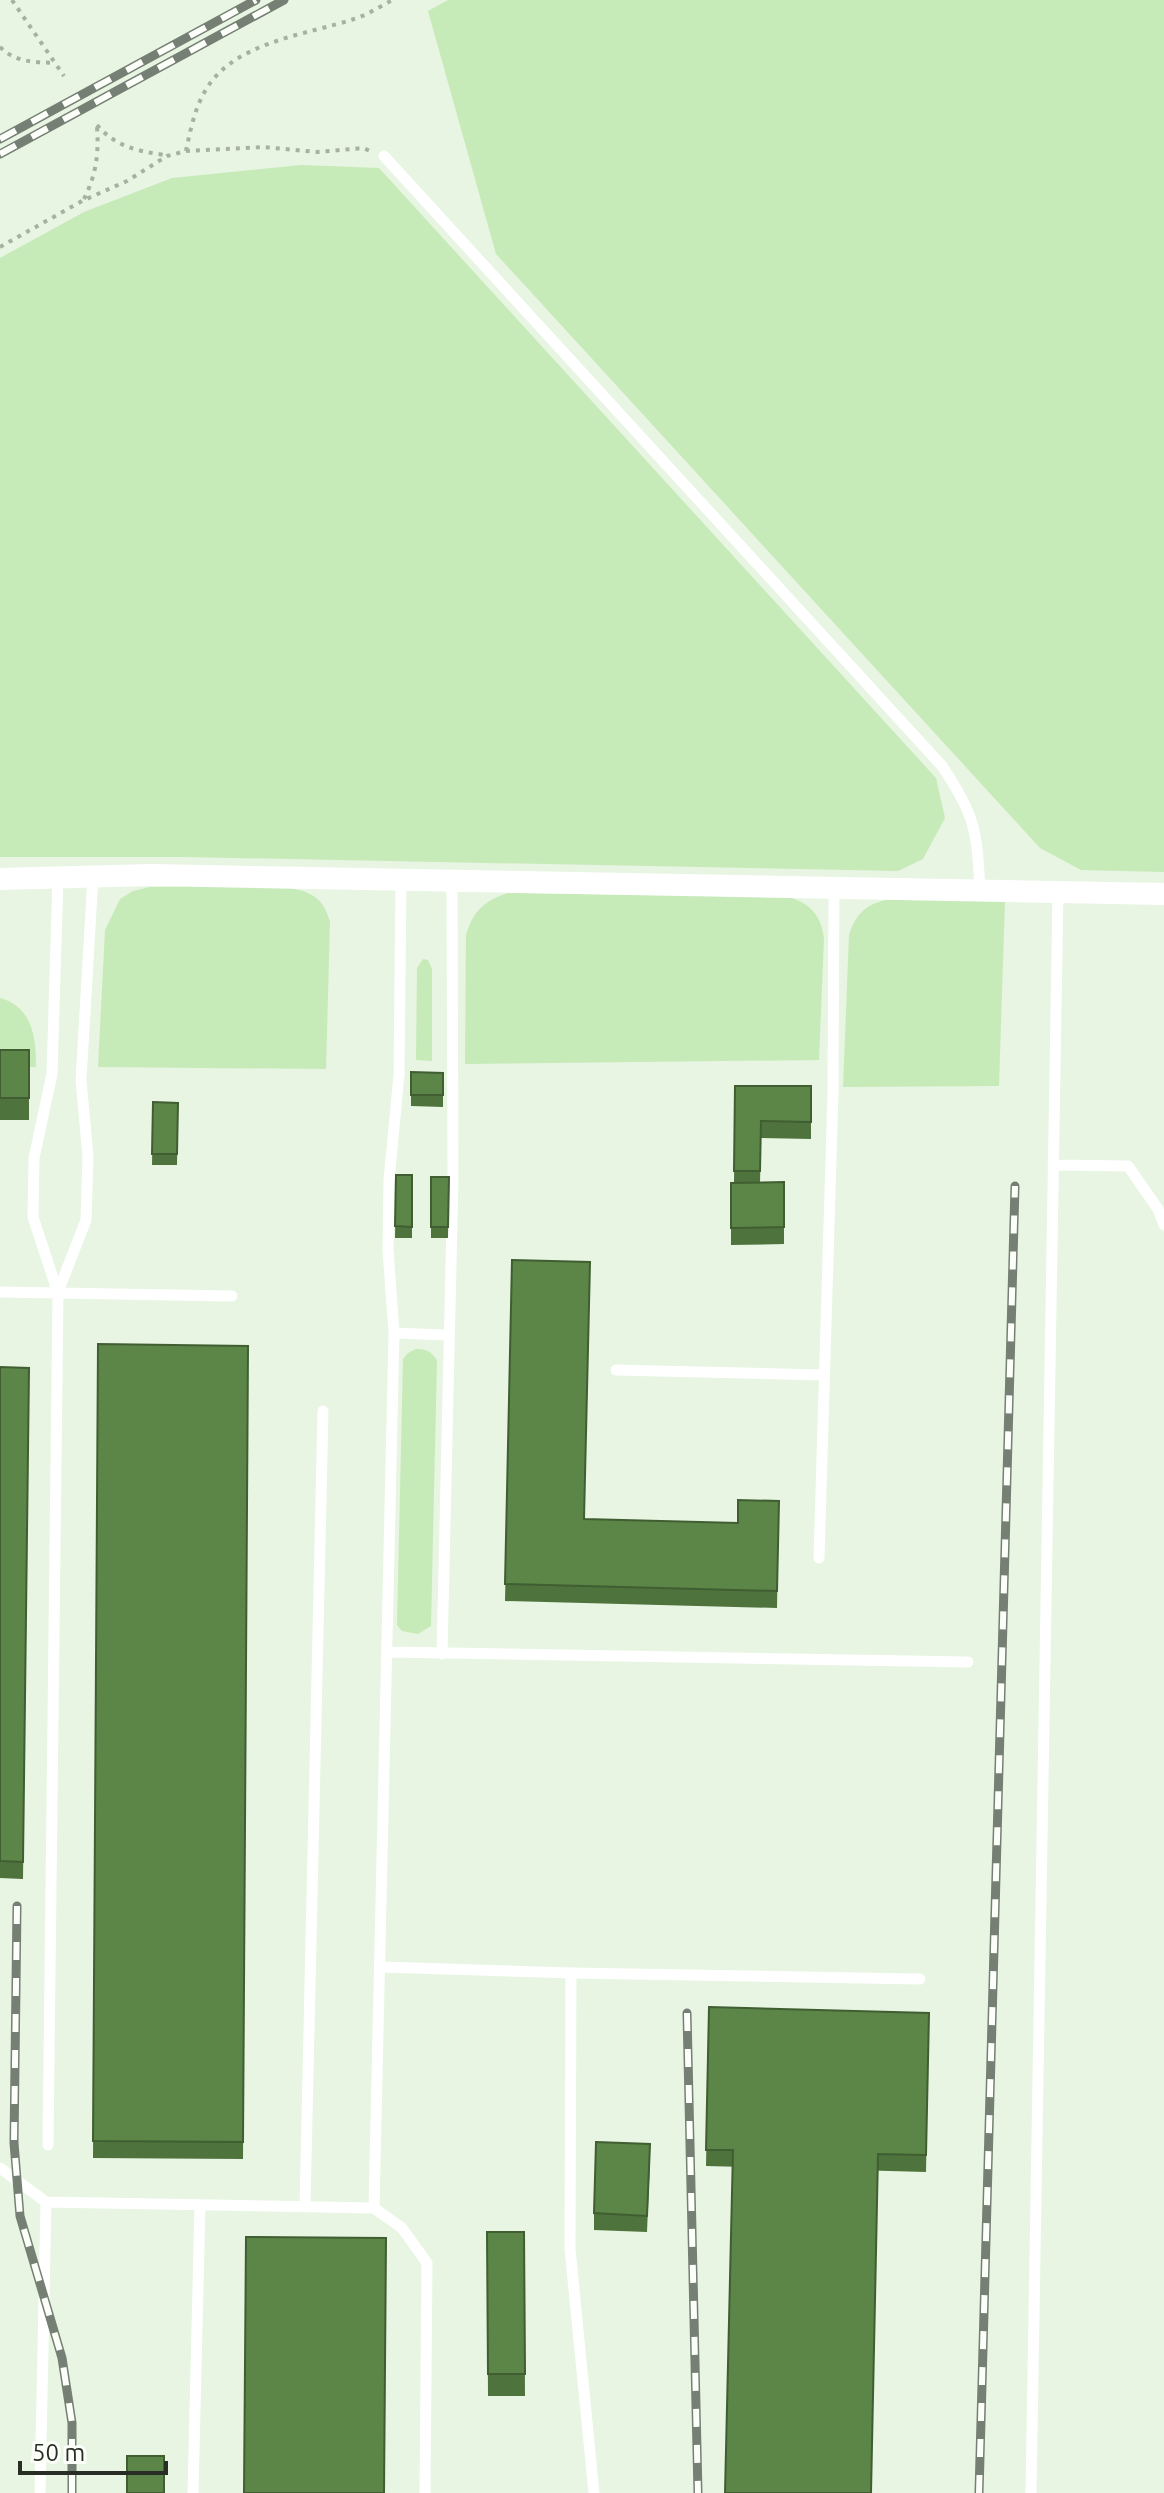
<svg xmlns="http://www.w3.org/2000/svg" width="1164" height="2493" font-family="Ubuntu,sans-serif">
<rect width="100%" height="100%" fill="#e7f5e2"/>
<path fill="#c7eab9" d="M448,0H1164V872L1081,870L1040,848L496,254L428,11Z
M301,165L379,168L936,778L945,818L923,859L898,871L184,857H0V258L84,212L172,178Z
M150,887C182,887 285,881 308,893C321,899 326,908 330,922L326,1069L98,1067L105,930L120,899L133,891Z
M508,893L788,897C810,903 821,915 824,938L819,1060L465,1064L466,935C473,911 484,901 508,893Z
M891,899L1005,901L999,1086L843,1087L849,935C856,913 867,903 891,899Z
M423,959L428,960L432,969V1061L416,1060L417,968Z
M0,998C33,1007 36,1038 36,1067H0Z
M416,1349C426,1349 431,1351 437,1360L431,1626L418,1634L402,1631L397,1625L403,1359L408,1353Z"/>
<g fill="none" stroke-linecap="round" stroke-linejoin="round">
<path stroke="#a6b1a2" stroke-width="4" stroke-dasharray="4 6" stroke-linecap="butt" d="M12,0L64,76
M0,47C16,63 35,62 56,63
M97,125C116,147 137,151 165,155
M186,151C190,132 194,111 204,93C231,42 306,35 354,19C368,15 380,6 393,0
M84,199C96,175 99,154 97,127
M0,247L82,201L127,181L167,156L186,151L263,147L317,152L363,148L370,151"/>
<path stroke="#fff" stroke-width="11" d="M384,156L942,766C976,816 977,832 980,891
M1053,1165L1128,1166L1158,1209L1164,1225
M0,1292L232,1296
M58,1292L86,1220L88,1157L81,1080L93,877
M394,1333L447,1335
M616,1370L823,1375
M819,1558L833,1092L834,887
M387,1652L968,1662
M442,1654L453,1179L452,883
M380,1967L571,1973L920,1979
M571,1973L570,2249L594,2493
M48,2145L58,1293L33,1217L34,1158L52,1074L58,878
M0,2168L46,2202L374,2208L402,2228L427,2263L425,2493
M305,2206L323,1411
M374,2208L394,1333L388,1250L389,1180L399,1075L401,882
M40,2493L46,2202
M193,2493L200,2205
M1031,2493L1058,893"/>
<path stroke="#fff" stroke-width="22" d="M0,879L151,875L1164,894"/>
<defs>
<path id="rail" d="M0,139L256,0
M0,154L284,0
M17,1906L14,2143L20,2216L62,2358L72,2423V2493
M687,2013L698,2493
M979,2493L1015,1186"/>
</defs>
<use href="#rail" stroke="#767f73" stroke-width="9"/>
<use href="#rail" stroke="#fcfefa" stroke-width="6" stroke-dasharray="18" stroke-linecap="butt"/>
</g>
<path fill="#4e733d" d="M0,1050H29V1120H0Z
M411,1072L443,1073V1107L411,1106Z
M735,1086H811V1139L761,1138L760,1183L784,1182V1244L731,1245V1183H734Z
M153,1102L178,1103L177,1165H152Z
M396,1175H412V1238H395Z
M431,1177H449L448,1238H431Z
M512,1260L585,1519L738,1523L779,1501L777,1608L505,1601Z
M98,1344L248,1346L243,2159L93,2158Z
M0,1367L29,1368L23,1879L0,1878Z
M709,2007L929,2013L926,2172L706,2166Z
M650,2161L647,2232L594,2230V2213Z
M487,2232H524L525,2396H488Z"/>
<path fill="#5b8647" stroke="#405e32" stroke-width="2" d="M0,1050H29V1098H0Z
M411,1072L443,1073V1095H411Z
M735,1086H811V1122L761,1121L760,1171H734Z
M153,1102L178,1103L177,1154H152Z
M396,1175H412V1227L395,1226Z
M431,1177H449L448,1227H431Z
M784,1182V1227L731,1228V1183Z
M512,1260L590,1262L584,1519L738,1523V1500L779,1501L777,1591L505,1584Z
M98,1344L248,1346L243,2142L93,2141Z
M0,1367L29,1368L23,1862L0,1861Z
M709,2007L929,2013L926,2155L878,2154L871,2493H725L733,2150H706Z
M596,2142L650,2144L647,2216L594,2213Z
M487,2232H524L525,2374H488Z
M246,2237L386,2238L384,2493H244Z
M127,2456H164V2493H127Z"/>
<path d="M20 2461v12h146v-12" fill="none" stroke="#282d25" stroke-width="4"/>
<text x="32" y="2461" font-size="24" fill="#282d25" stroke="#fcfefa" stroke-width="6" paint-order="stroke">50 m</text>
</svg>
